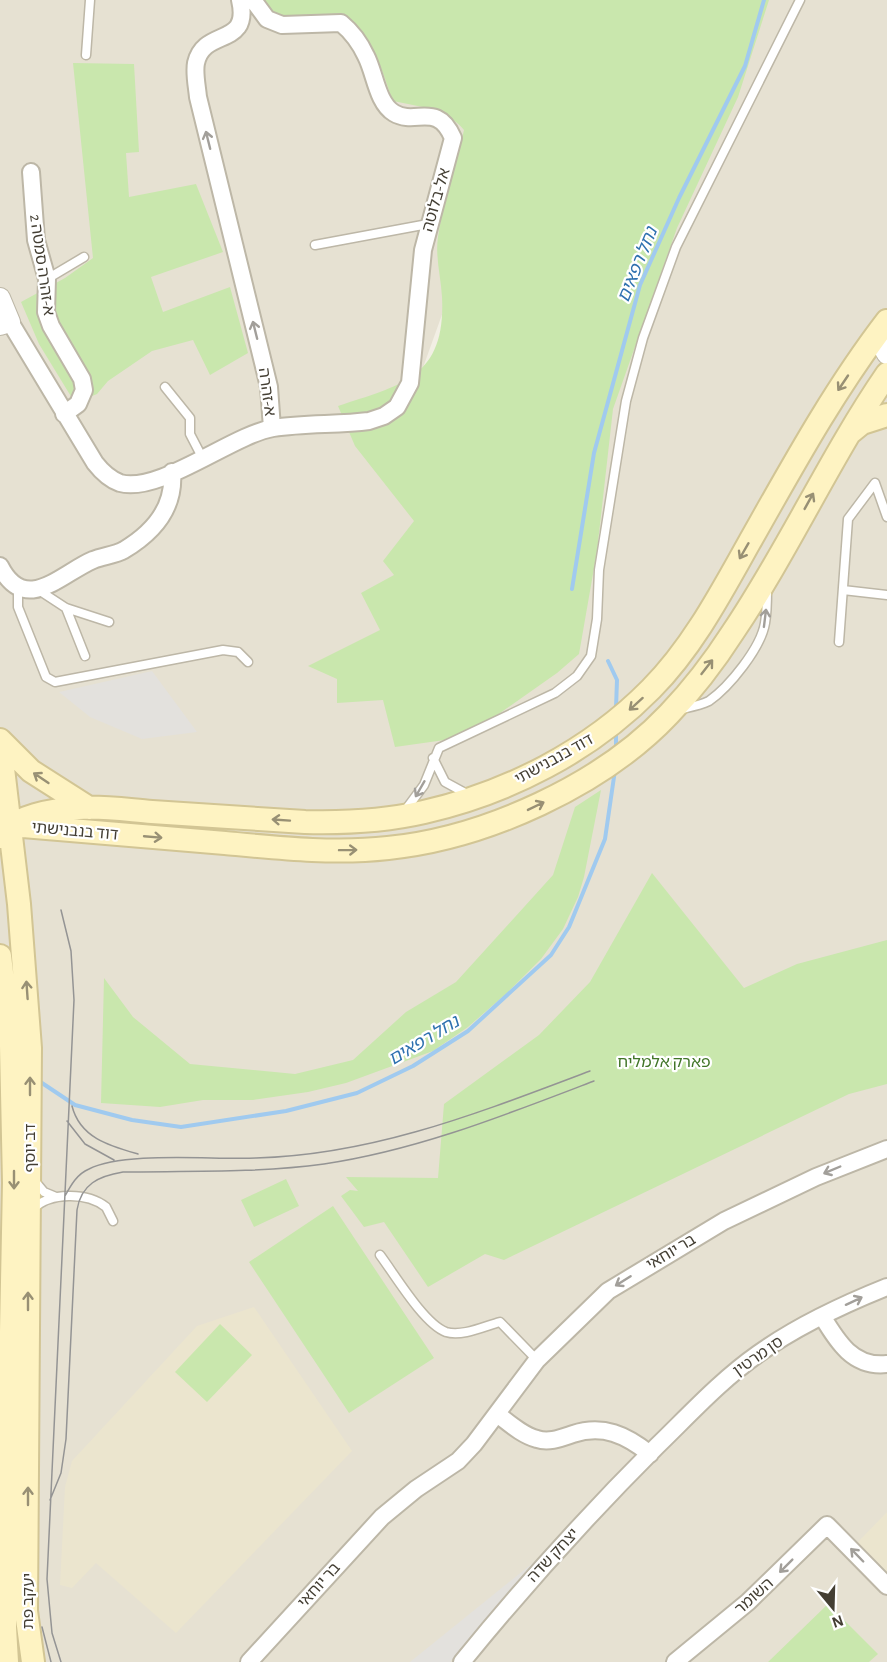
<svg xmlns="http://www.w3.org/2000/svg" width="887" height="1662" font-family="'Alegreya Sans','Noto Sans Hebrew',sans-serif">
<rect width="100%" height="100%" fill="#f2efe4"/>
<path fill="#e6e1d2" d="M0,0H422L519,100L406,415L554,586L603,536L572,498L763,0H887V1662H0Z"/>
<path fill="#ebe5ce" d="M254,1307L352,1451L176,1633L96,1563L72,1588L60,1585L65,1487L72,1461L197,1326Z
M887,1512V1578L856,1544Z"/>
<path fill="#c9e7ad" d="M260,0H769L738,97L677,228L613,409L597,551L579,654L557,673L466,737L395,747L383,700L337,703V679L308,666L380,630L361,593L394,575L383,561L414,521L355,446L338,406C402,385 446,377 442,297C441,278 435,256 438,237C443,202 456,165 464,130C446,108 420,107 393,101C380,66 368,13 320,15C308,15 295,20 283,22Z
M73,63L134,64L139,152L126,153L129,197L196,184L223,252L151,277L163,312L230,287L248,353L210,375L193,340L152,351L108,381L97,394L75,403L39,344L21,302L65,278L93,258Z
M601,790L584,877L578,897L563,929L541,959L508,992L468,1027L433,1051L346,1083L308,1092L253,1100H203L160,1107L101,1103L104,978L133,1017L190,1064L295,1074L353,1060L406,1012L456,982L553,875L575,807Z
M652,873L744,988L797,964L887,940V1084L849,1094L504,1260L485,1254L428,1287L384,1222L364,1227L341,1196L350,1190L358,1191L346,1177L438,1178L444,1104L539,1035L590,982Z
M286,1179L299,1206L254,1227L241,1200Z
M333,1206L434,1358L349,1413L249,1262Z
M220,1324L252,1355L207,1402L175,1372Z
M828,1604L878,1654L869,1662H768Z"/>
<path fill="#e3e1dd" d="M152,671L197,732L142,739L90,717L59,692Z
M534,1562L450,1662H410Z"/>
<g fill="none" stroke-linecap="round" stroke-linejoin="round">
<path stroke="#a0caef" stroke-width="4" d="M572,589L594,453L640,285L679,198L745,66L764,0
M608,661L617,680L616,708
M616,750V731
M39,1081L75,1105L132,1120L181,1127L286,1111L357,1093L413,1066L468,1031L551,955L569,927L605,839L615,770"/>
<defs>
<path id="service" d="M86,55L90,0
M315,245L428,224
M47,279L84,257
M165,387L190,418V434L203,459
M18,588V607L46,677L55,682L223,650L238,652L248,662
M37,589L66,608L109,622
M843,590L887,595
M66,608L85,656
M839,642L848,519L875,483L887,517
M682,709C691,707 701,705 709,701C729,687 761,648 765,623C767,612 767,601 767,590
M433,758L445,782L467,794
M404,812L424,785L439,748L555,693L577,676L591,656L597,619L599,570L626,401L643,338L676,247L800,0
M34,1180L44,1192L56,1197
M33,1209C50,1192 87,1192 106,1207L113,1221
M380,1255C395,1275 424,1324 446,1332C462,1337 485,1326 500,1322L537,1360"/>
<path id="minor" d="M240,0C251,48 204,27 196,63C194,73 197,86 198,97L269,387L272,428
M31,172L36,240L47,279L46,312L51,326L82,379L84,390L78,404L64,414
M10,322L95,463C102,472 109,479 120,483C159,494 232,435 273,428C305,423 338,425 369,421L384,416L397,407L410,383L423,250L453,138C437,101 416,126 394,113C377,103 375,73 366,56C360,43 352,32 341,23L282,25L267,19L253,0
M0,566C25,616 62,573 93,560C103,556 115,555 124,550C154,532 175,507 172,472
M822,1316C837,1341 853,1368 887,1364
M497,1414C509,1423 522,1435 537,1439C549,1443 561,1438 573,1434C603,1424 626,1435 650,1454
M249,1662L382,1517L416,1489L458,1461L474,1444L537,1360L608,1291L724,1221L816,1177L887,1149
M462,1662C523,1587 588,1515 657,1446C690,1414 721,1380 758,1354C797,1326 842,1305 887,1287
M675,1662L748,1602L827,1525L887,1586"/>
<path id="tertiary" d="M0,298L10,322L0,325
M876,335L887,354"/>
<path id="secondary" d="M851,432L862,423L887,415
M0,740L31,771L89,808
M0,743L19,904L30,1048L26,1611L33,1662
M23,826C91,832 158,837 225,843C279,848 334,854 388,848C486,838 602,785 669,714C693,689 715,660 733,632C789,549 830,457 887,374
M0,837C15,815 53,810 78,808C102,806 127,810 152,812C203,815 254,819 305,822C345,823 385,821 424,812C508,793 590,751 651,689C692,648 721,593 749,543C792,467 834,390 887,321
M0,956L11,1046L14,1183L5,1628L7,1662"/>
</defs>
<use href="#service" stroke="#bdb7a7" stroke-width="11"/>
<use href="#minor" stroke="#bdb7a7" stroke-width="20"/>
<use href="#tertiary" stroke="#bdb7a7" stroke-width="22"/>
<use href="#secondary" stroke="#d2c594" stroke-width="26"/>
<use href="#service" stroke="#fff" stroke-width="8"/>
<use href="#minor" stroke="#fff" stroke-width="16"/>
<use href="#tertiary" stroke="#fff" stroke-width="20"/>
<use href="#secondary" stroke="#fef3c2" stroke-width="22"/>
<path stroke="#949494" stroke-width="1.5" d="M72,1106C80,1138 110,1146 138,1154
M67,1121L85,1144L114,1160
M65,1196C71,1185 77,1174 89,1169C124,1151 213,1160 256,1158C374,1155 481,1112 590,1071
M50,1500L61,1473L66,1439L77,1210C81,1184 99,1176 123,1172C190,1171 258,1173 324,1164C418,1150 505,1115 594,1081
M42,1627L51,1662
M61,1662L52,1633L47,1579L74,1000L71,951L61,910"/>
</g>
<defs><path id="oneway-shaft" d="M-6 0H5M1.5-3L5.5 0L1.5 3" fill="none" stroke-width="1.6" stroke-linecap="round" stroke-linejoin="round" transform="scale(1.5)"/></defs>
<g stroke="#a29f9a">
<use href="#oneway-shaft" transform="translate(208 140) rotate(-104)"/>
<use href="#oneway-shaft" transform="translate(255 330) rotate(-104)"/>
<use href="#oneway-shaft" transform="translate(765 618) rotate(-83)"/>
<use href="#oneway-shaft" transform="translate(420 789) rotate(120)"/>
<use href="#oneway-shaft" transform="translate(832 1170) rotate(157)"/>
<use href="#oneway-shaft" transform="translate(623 1281) rotate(148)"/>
<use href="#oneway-shaft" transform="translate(854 1301) rotate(-25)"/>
<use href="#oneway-shaft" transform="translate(857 1555) rotate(-134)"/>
<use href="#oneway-shaft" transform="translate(786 1566) rotate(135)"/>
</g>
<g stroke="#989074">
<use href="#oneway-shaft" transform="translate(843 383) rotate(124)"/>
<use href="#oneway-shaft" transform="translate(809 501) rotate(-61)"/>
<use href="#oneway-shaft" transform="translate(744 551) rotate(120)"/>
<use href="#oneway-shaft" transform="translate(707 667) rotate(-52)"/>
<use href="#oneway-shaft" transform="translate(636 704) rotate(138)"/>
<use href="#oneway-shaft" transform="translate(41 778) rotate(-146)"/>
<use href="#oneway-shaft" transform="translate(536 806) rotate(-26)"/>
<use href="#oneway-shaft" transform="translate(281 820) rotate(-176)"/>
<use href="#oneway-shaft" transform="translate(153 837) rotate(5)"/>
<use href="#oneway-shaft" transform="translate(348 850) rotate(-1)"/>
<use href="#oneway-shaft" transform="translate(27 990) rotate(-94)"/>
<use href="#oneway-shaft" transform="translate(30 1086) rotate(-90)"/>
<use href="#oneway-shaft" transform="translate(14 1180) rotate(90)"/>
<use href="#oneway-shaft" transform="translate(28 1301) rotate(-90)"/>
<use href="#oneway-shaft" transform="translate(28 1496) rotate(-90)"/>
</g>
<g text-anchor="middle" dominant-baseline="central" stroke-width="4.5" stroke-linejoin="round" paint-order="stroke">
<g font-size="16" fill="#443f34" stroke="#fff">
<text transform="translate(436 200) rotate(-74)">אל-בלוטה</text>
<text transform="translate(42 265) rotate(82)">א-זהרה סמטה 2</text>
<text transform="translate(267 392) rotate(82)">א-זהרה</text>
<text transform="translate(554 759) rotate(-29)">דוד בנבנישתי</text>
<text transform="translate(75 831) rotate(5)">דוד בנבנישתי</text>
<text transform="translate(30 1148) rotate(-90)">דב יוסף</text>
<text transform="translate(671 1252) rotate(-31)">בר יוחאי</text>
<text transform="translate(758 1356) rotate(-35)">סן מרטין</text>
<text transform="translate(553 1555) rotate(-47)">יצחק שדה</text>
<text transform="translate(319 1585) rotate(-48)">בר יוחאי</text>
<text transform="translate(754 1596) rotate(-42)">השומר</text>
<text transform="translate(28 1601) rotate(-90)">יעקב פת</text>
</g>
<g font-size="16" fill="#417528" stroke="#fff">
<text x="664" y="1062">פארק אלמליח</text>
</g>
<g font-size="18" font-style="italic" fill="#2e71af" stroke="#fff">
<text transform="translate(638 265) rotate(-68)">נחל רפאים</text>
<text transform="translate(424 1041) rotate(-31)">נחל רפאים</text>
</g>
</g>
<g transform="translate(833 1608) rotate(161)" stroke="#ffffff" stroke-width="4.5" paint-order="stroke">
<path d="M0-4.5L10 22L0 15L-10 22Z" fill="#443f34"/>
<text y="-9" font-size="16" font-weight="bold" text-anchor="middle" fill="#443f34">N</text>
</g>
</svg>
